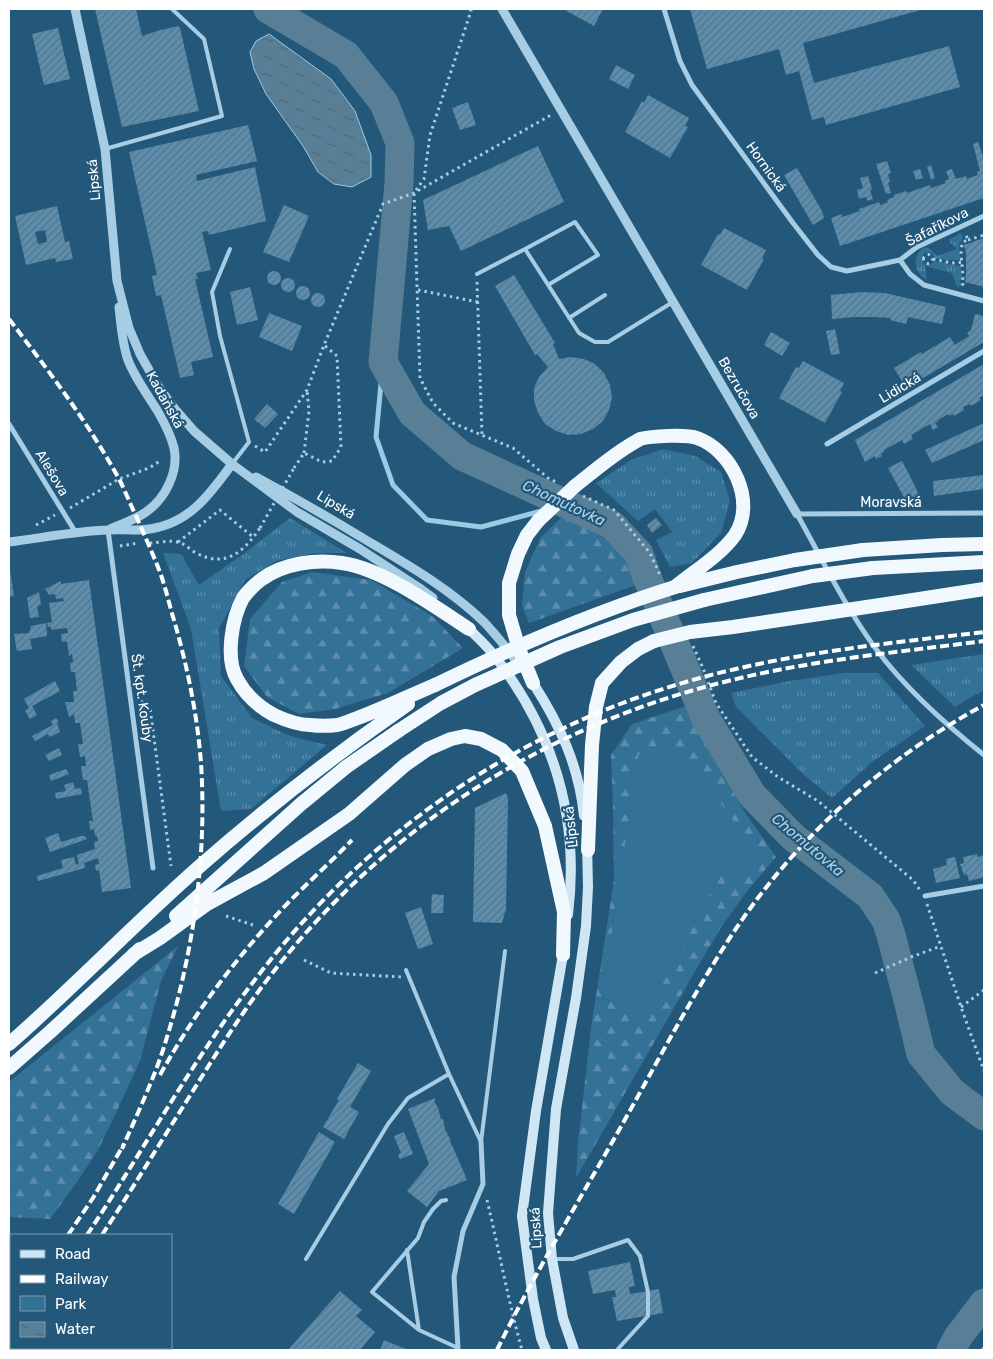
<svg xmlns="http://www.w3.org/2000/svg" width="993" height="1359" font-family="Rubik,sans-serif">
<defs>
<pattern id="grass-tufts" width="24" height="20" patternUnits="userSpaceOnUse" patternTransform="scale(1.25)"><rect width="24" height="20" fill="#347196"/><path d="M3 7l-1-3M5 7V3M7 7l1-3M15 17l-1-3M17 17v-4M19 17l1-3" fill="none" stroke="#5d8dab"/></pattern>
<pattern id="forest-firs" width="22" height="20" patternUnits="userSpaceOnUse" patternTransform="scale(1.25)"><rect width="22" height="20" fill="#347196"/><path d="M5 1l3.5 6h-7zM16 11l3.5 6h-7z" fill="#5d8dab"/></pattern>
<pattern id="water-ripples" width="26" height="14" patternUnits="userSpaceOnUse" patternTransform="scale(1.25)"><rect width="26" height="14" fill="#587f96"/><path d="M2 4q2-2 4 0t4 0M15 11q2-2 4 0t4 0" fill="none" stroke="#536875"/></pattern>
<pattern id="building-hatch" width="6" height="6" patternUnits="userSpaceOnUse" patternTransform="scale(1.25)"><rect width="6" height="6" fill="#5c8dac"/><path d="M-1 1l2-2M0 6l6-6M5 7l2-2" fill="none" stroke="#567386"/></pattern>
</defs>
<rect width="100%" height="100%" fill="#23587a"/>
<path fill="url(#grass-tufts)" d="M961,233L963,238L959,244L960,257L959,260H948L935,258L931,252L924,253L921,259L925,265C929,266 932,265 935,261L960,266L962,273L959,287H957L952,273L925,266L927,280C907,270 918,243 928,248C931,249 935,254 937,256L957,249L949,241L950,239Z
M663,449L695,456L721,472L730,501L721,533L692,563L670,567L656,540L672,532L655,509L638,521L596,483L631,460Z
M290,518L347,553H315L276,561L245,580L219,629L221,676L252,718L290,736L327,745L251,809L221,811L191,629L163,553L181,554L199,585L242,555Z
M984,654V690L973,696L955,707L911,665Z
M843,673H878L925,726L872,762L832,798L803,774L736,707L731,693L790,681Z"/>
<path fill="url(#forest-firs)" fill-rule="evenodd" d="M565,514L605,539L630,566L639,584L529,623L522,606L525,572L541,537Z
M312,572L371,580L432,616L463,648L388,693L335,709L299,714L267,697L244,666L250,619L282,582Z
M686,706L744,811L776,857L748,890L722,926L701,961L576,1178L578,1143L591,1028L614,880L613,807L611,755L632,724ZM639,755L722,871L646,1015L602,998Z
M178,946L161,981L140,1061L116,1113L98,1150L77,1182L50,1219L9,1217V1082Z"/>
<path fill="#347196" d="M685,752L755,852L745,872L722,871L646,1015L602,998L639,754Z"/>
<path fill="url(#water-ripples)" stroke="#9acae5" d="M269,34L331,79L355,111L371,155V177L352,187L334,184L318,172L303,146L266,94L254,69L250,52L256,41Z"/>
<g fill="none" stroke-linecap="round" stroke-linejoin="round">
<path stroke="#9acae5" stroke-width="5" d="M383,362L376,437L393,485L427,520L481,527L545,510"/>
<path stroke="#587f96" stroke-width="29" d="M268,9L346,55L384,103L400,143L399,183L383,362L412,413L462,456L612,525L639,554L646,575L705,717L752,795L793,837L870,896L886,920L891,935L909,1004L921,1054L952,1092L984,1116
M951,1350L958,1337L984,1303"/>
</g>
<path fill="url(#building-hatch)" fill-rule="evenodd" d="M95,9H136L142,36L157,31L178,26L180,28L199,111L122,127Z
M563,9H603L594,26Z
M690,9H924L803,43L814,83L949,46L960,87L826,125L824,117L812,120L799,71L786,75L779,49L707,69Z
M58,28L70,79L44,85L32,34Z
M616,65L635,75L628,89L609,79Z
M648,95L689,118L685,126L688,127L670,158L625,132L642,101L644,103Z
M468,102L476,125L460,130L452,108Z
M248,125L257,161L196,175L197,181L255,167L266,221L209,235L208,231L202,232L211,270L196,273L198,279H195L213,357L191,362L194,375L180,378L161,295L156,296L152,276L157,275L129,152Z
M978,142L984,160V198L840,246L831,218L842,214V217L860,211L859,209L879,202L880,205L888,202L887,200L894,197V195L906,191L907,193L930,185L931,188L946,183L945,181L949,179L946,171L952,169L956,179L966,176L967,179L978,175L977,172L980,171L973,144Z
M538,146L564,202L461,251L449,226L428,230L423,200Z
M887,161L891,173L888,174L890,182L888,183L891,193L886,194L876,164Z
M931,165L935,178L931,180L927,167Z
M797,168L822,211L824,218L813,225L784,175Z
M920,169L923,178L916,180L913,171Z
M868,176L872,189L870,190L873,199L867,201L866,197L859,199L857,190L863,188L860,178Z
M284,205L309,216L289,262L263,252Z
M57,206L65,242L69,241L73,259L56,262L55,258L26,265L15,216ZM45,230L47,242L38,244L35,232Z
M724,228L766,250L762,258L764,259L747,290L701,265L718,234L720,235Z
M984,238V287L965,282L966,274V253L964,245Z
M267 278a7 7 0 1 1 14 0a7 7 0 1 1-14 0Z
M514,275L555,343L553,344L559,359L571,357L584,359L595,364L604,373L610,385L612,398L609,410L603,421L593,429L581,434L568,435L556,431L545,424L538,413L534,401V388L539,377L548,367L537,354L535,355L495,286Z
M281 285a7 7 0 1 1 14 0a7 7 0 1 1-14 0Z
M296 293a7 7 0 1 1 14 0a7 7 0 1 1-14 0Z
M250,287L258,320L237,325L230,292Z
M862,292L885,293L946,307L942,324L908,317L906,324L890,320L891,318L873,317H854L832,319L831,295Z
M311 300a7 7 0 1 1 14 0a7 7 0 1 1-14 0Z
M269,313L302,326L292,351L259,337Z
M975,314L984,316V342L906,388L894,368L921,352L922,354L950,337L955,345L969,336L967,333L971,330Z
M835,329L840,354L831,355L826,331Z
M771,332L790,343L782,356L764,345Z
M803,361L844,383L840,391L842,392L825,423L779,398L796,367L799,368Z
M984,364V395L979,398L981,400L971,406L970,404L963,407L964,410L954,416L953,414L949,416L948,414L938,420L939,421L935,423L938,427L933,430L930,424L911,435L913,439L904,444L902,440L884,450L885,451L881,454L882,456L876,459L875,456L865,462L855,440Z
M267,404L278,414L265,428L254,419Z
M984,423V440L932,463L925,450Z
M902,461L909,474L920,497L905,499L888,468Z
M984,475V489L934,496L933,481Z
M656,518L662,525L652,533L647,525Z
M9,570H10L14,596L9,597Z
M89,580L131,888L102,892L99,870L96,871L95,865L99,864L98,858L84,863L85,868L38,881L37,876L63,868L61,860L74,857L76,865L79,864L77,855L95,849L94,842L98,841L97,836H95L94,829L90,830L89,821H93L87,780H83L81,766H86L85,756L80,757L78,744H83L80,723H75L74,714L69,717L65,702H74L73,691H77L75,672H71L70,663L73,662L72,654L69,656L67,641L62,642L61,634L68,633L67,628L51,630V627H48L47,623L52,622L49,603L64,601L63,598L56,599L55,594L49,595L45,589L61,581V584Z
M39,592L41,605L37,606L39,617L30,618L27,598Z
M46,623L47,636L30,639L32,649L17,651L14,634L29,633L31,626Z
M55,681L60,691L32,706L37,715L30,719L25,711L29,708L24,699Z
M56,718L59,722L57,723L60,732L50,737L48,734L35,741L32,736L53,725L51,721Z
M59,748L62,755L49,761L45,755Z
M66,769L69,774L51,781L49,775Z
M73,782L75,789L81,788L82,794L56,799L55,793L66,791L64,785Z
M506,793L508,798L506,909L502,923L473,922L475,808Z
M58,833L61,842L81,836H85L87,839L50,852L45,838Z
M977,854V857L984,855V877L969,881L967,874L964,875L960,864L964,863L963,857Z
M955,857L960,878L936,883L933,869L947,865L946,859Z
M432,894L444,895L443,913H431Z
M421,907L433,944L418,949L405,913Z
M358,1063L371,1071L350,1107L359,1112L344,1139L323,1127L339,1100L337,1099Z
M435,1098V1101H434L438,1108L441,1119H443L445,1129L451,1141L450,1142L453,1147V1148L456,1154L467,1180L439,1191L427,1207L407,1191L429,1164L408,1109Z
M319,1132L335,1142L294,1214L278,1204Z
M404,1132L413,1154L400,1159L398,1155L401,1153L394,1136Z
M630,1262L635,1286L629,1287L630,1294L659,1289L663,1313L617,1321L612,1297H616L615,1290L593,1294L588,1271Z
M340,1291L362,1310L356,1316L375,1332L360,1350H288Z
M384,1340L408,1350H380Z"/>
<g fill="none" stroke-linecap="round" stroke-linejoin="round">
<path stroke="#a6cde4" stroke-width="3" stroke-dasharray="2.5 4" stroke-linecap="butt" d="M470,9L471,11L430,135L424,179L414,193L420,378L433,403L453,423L513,448L548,478L558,483
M968,240L984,235
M923.5 259a4.5 4.5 0 1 1 9 0a4.5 4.5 0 1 1-9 0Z
M933,259L952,263L963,262
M477,282L482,435
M964,285L962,284C965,271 958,254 963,242L968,240L966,235
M418,290L478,302
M255,446L265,452L307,390L324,345L383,204L414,193L551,115
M304,453L309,411L307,390
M294,468L304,453L322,462L332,461L341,447L337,356L324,345
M583,496L614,510L650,553L661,577
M70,508L119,479L149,468L160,461
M36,525L55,515
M178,542L220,510L253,537
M150,543C158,543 169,540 177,542C185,543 191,551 198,554C227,568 244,551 260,528
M120,546L138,543
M693,646L703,668L716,703L752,757L778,777L818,801L913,880L920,890
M141,701L150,708L171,866
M927,904L961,1007L984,1071
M226,916L253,925
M304,960L331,973L401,977
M875,973L911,957L941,946
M961,1007L984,990
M487,1200C499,1250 508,1300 522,1350
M983,1350L984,1344"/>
<path stroke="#a6cde4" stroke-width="4" d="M105,149L222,116L204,39L172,9
M230,249L212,292L220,336L249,442L232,464
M525,249L575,222L598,255L548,285
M477,274L525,249L579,333L595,342H608L673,302
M569,318L605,295
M406,970L449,1074L481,1142
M481,1142L505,951
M446,1200L441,1201L433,1209L424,1222L418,1238L372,1292L419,1330L458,1348
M407,1250L419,1330
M306,1259L388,1124L408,1098L449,1074
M553,1259H573L628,1240L640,1256L648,1292V1316L617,1350"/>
<path stroke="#a6cde4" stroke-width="5" d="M664,9L680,61L692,85L793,223L818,255L831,267L847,271L900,260L917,247L984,216
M900,260L910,274L924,285L984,301
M9,424L76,533
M827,444L984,351
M984,513L797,514C822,559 845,607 876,649C906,689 945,724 984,755
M108,530L153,868
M925,896L984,886
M457,1350L458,1348L454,1277L463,1231L483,1184L481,1142"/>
<path stroke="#a6cde4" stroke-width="9" d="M75,9L105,149L117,281L129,328L140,354L158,386L174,408L194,431L232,464L297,512L360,549L418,587L433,598
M502,9L797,514
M256,477C293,497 330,518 366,540C408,565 450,589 485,623C498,637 510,652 521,668
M108,530C121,524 135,520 146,512C165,499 179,472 174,448C171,435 164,422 157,410C147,394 135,378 128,360C122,343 121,325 119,307
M9,542C42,538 75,531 108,530C122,529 136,531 150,529C190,523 210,494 232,464"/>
<path stroke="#cfe6f4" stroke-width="10" d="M469,629C477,637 486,645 493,654C553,730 580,818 568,915
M533,683C560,725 579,766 584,816
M546,1350L541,1338L533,1299L522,1216L536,1111L564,949
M574,1350L563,1318L552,1259L548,1213L556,1109L576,998L586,926L588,887L587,843"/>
<path stroke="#f2f9fe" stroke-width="14" d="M575,486C593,472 610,457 630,445C633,443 637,441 640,439C651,436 686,434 697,438C732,450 757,502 735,535C721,555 693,572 675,587
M863,550L942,545L984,544
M873,568L984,562
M680,586L737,572L795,560
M704,600L813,576
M900,602L984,589
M533,683L519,649L509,615V583L518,554L527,535L538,521
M435,685C409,696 382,709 355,719C349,721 343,724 337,725C329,726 319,726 310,725C298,725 285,720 274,715C259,707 245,694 237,679C225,658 232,618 243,598C247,592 256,583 262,579C284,563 316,559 342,563C383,569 434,606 469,629
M588,850L592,745L596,707L602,683L621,662L638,649L654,641
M176,916L301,804L346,767L398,731
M134,954L160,938L207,904L264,873L349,814L405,765L428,749L451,739L465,736L481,739L502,750L522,771L545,826L564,912L563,955
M9,1044C74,987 134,924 200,866C266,808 336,754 408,704
M9,1068L50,1032L140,949"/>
<path stroke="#fff" stroke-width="4" stroke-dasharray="9 4" stroke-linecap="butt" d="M9,319C48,370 87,421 118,477C125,490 130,504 137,518C145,537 154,556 161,575C165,587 168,598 171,610C186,660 197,711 201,763C207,854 194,950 167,1037C156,1075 138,1112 122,1149
M160,1075C195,1012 235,959 284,907C306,884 330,863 352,840
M68,1235L93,1198L124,1144
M87,1235C143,1151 192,1061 254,981C360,840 510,734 679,684C778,654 882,644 984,632
M102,1235C131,1191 158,1146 186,1102C211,1062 236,1021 264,984C379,831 543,726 728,681C812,660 899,652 984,641
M9,1307L11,1304
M9,1330L11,1327
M9,1346L11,1344
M497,1350C535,1272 581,1198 623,1123C659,1059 693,994 733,933C796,838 884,759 984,705"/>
<path stroke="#a6cde4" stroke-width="3" stroke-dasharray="2.5 4" stroke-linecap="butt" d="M260,528L294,468"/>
<path stroke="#f2f9fe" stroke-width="14" d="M538,521L575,486
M795,560L863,550
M813,576L873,568
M654,641L690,632L733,627L900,602
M435,685C513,647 592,613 675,587
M398,731L441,703L475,685L560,647L633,620L704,600"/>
</g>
<g text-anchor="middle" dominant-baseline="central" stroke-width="4.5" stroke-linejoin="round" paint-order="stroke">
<g font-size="14" fill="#fff" stroke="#23587a">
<text transform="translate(766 167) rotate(54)">Hornická</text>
<text transform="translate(94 180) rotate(-95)">Lipská</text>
<text transform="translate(937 227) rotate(-27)">Šafaříkova</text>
<text transform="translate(739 388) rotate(60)">Bezručova</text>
<text transform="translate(900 388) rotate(-31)">Lidická</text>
<text transform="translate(165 400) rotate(61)">Kadaňská</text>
<text transform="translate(52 473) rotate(59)">Alešova</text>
<text x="891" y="502">Moravská</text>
<text transform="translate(336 505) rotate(31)">Lipská</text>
<text transform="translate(142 698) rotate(82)">Št. kpt. Kouby</text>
<text transform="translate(571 827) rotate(-96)">Lipská</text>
<text transform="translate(536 1228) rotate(-93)">Lipská</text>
</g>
<g font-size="15" font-style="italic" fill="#b1d6ec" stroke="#23587a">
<text transform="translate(564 503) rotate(25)">Chomutovka</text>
<text transform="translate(808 845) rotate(40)">Chomutovka</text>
</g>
</g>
<rect width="993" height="1359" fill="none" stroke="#ffffff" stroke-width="20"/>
<rect x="10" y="1234" width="162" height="115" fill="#23587a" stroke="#7b9baf"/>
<rect x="20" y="1250" width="25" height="8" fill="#cfe6f4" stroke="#7b9baf"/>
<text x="55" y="1259" font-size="15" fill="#ffffff">Road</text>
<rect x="20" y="1275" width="25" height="8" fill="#ffffff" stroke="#7b9baf"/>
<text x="55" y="1284" font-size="15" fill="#ffffff">Railway</text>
<rect x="20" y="1296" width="25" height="15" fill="#347196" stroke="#7b9baf"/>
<text x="55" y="1309" font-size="15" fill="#ffffff">Park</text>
<rect x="20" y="1322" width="25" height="15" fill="url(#water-ripples)" stroke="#7b9baf"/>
<text x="55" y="1334" font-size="15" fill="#ffffff">Water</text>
</svg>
